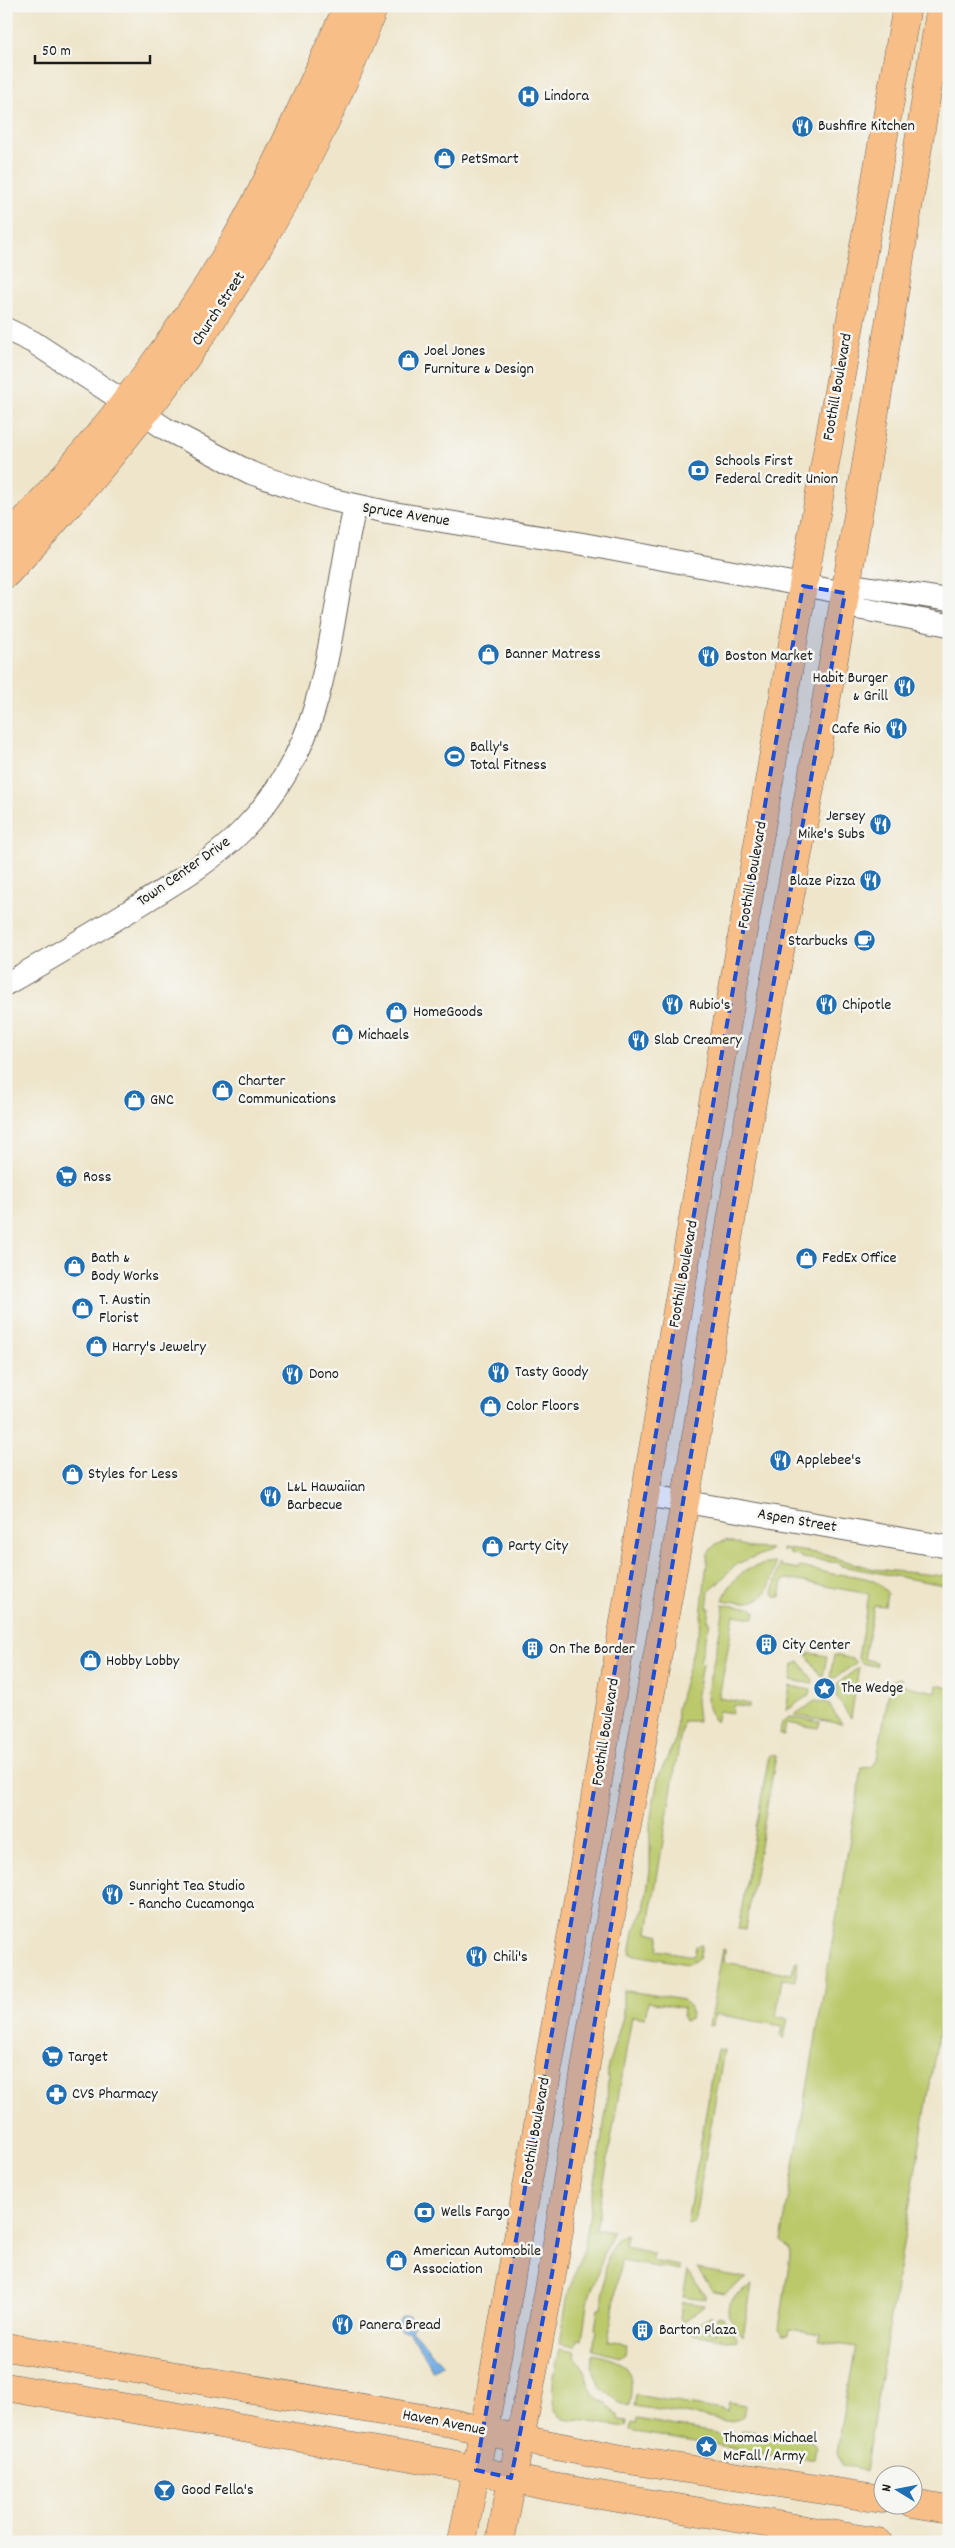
<svg xmlns="http://www.w3.org/2000/svg" width="955" height="2548" font-family="Dekko,sans-serif">
<rect width="100%" height="100%" fill="#f6f6f2"/>
<filter id="ink" filterUnits="userSpaceOnUse"><feTurbulence type="fractalNoise" baseFrequency=".02" numOctaves="2"/><feDisplacementMap in="SourceGraphic" scale="10" xChannelSelector="R" yChannelSelector="G"/><feConvolveMatrix kernelMatrix="1 2 1 2 8 2 1 2 1" color-interpolation-filters="sRGB"/></filter>
<filter id="wash" filterUnits="userSpaceOnUse"><feTurbulence type="fractalNoise" baseFrequency=".0096" numOctaves="4" result="noise"/><feDisplacementMap in="SourceGraphic" scale="20" xChannelSelector="R" yChannelSelector="G"/><feGaussianBlur stdDeviation="1.12" result="paint"/><feColorMatrix in="noise" values="0 0 0 0 0 0 0 0 0 0 0 0 0 0 0 0 0 1.4 0 .05"/><feComposite in="paint" operator="in"/></filter>
<g filter="url(#wash)">
<rect width="100%" height="100%" fill="#eee5ca"/>
<path fill="#bbc96b" stroke="#6c7244" d="M726,1540L751,1548L771,1549C761,1557 747,1557 735,1566C725,1573 720,1584 709,1591L707,1608H710L708,1621L710,1622L700,1661L702,1663L696,1700L698,1721H683L648,1932L660,1935L657,1950L694,1956L696,1946L702,1945L699,1959L687,1964L630,1954L634,1931L644,1910L650,1870V1822L658,1778L676,1738L677,1708L700,1625L708,1553L716,1544Z
M782,1548L821,1554L874,1569L944,1576L949,1577V1586L841,1566L839,1563L801,1558L800,1556L789,1554V1551L782,1550Z
M776,1563C769,1599 760,1607 723,1600C732,1575 750,1564 776,1563Z
M780,1563L782,1566L798,1569L800,1567L838,1575L839,1574C858,1577 876,1576 887,1593L885,1606L874,1605L864,1659L877,1662L876,1666L861,1663L858,1658L869,1594L787,1579L783,1581L780,1597H776L773,1593Z
M722,1605L750,1607L755,1611L754,1618L734,1615L719,1698L750,1704L749,1708L733,1705L732,1713L719,1711L716,1722C699,1705 711,1678 714,1659C718,1641 721,1625 724,1607Z
M810,1653L827,1656L823,1676L820,1675L807,1655Z
M834,1655L853,1659L856,1663L835,1678L830,1677Z
M799,1661L813,1680L812,1684L791,1680L794,1664Z
M859,1667L851,1718L836,1697L838,1683Z
M899,1678L902,1679L901,1685L936,1692L937,1685L949,1688V1971L865,2471L843,2466L837,2452L856,2347L819,2341L821,2334L790,2329L789,2335H784L779,2329L790,2256L789,2249L781,2241L862,1768L871,1767L877,1759L890,1685L892,1681Z
M790,1686L811,1690L810,1694L786,1711Z
M815,1701L828,1703L842,1724L794,1715Z
M790,1717L820,1722L818,1728L786,1723L784,1735L780,1734L782,1722Z
M769,1755L776,1756L745,1930L738,1929Z
M723,1949L725,1950L724,1962L792,1974L795,1962L798,1961L795,1981L782,1979L776,2016L788,2019L784,2038L781,2036L783,2026L715,2014L713,2025L709,2026Z
M623,1990L683,2000C691,2006 692,2010 690,2019L685,2021L683,2017L684,2008L648,2002L645,2018L632,2016L596,2229L612,2232L587,2303L582,2340L578,2339L576,2346L560,2343L568,2293L584,2249L607,2106L608,2066L623,2017Z
M717,2049L724,2050L694,2224L687,2223Z
M625,2234L627,2235L625,2247L653,2253L652,2261L680,2266V2271L621,2261L608,2341L627,2344L625,2353L620,2356L592,2349L597,2331L595,2329L598,2309L602,2308C605,2287 601,2247 625,2234Z
M697,2269L746,2278L725,2293L713,2291Z
M688,2271L705,2296V2299L683,2296Z
M752,2285L743,2336L728,2315L731,2299Z
M682,2302L704,2305L703,2307L683,2322L680,2318Z
M709,2315L712,2316L709,2332L715,2333L717,2317L723,2318L738,2339L737,2342L692,2334L689,2330Z
M560,2348L576,2351L575,2357C586,2366 585,2380 593,2392C601,2403 616,2408 620,2420L627,2421L626,2427L563,2418C544,2409 556,2366 560,2348Z
M592,2353C627,2359 636,2371 629,2406C606,2399 589,2378 592,2353Z
M636,2395L727,2411L729,2402L746,2405L742,2417L732,2422L634,2406Z
M637,2419L731,2436L737,2435L742,2430L811,2441L816,2448L814,2459L788,2458L630,2431L631,2423L636,2424Z"/>
<path fill="#75afe5" stroke="#486680" d="M403,2316H409L414,2324L412,2330C425,2340 428,2353 443,2364L432,2371C427,2355 414,2346 410,2331C403,2332 398,2330 398,2322Z"/>
</g>
<g filter="url(#ink)">
<g fill="none" stroke-linecap="round" stroke-linejoin="round">
<defs>
<path id="minor" d="M6,329L33,342L166,429L251,473L324,498L387,512L583,544L845,593L859,586L949,600
M845,593L857,608L949,625
M6,984C50,959 93,933 136,907C173,884 213,861 243,830C275,797 301,754 314,710C334,644 339,574 355,507
M645,1495L949,1547"/>
<path id="major" d="M6,541C107,432 200,315 267,181C296,124 321,65 348,6
M6,574C165,406 293,224 374,6
M6,2347L451,2423L520,2439L622,2459L882,2499
M6,2387L446,2463L547,2486L878,2542
M912,2503L949,2509
M462,2542L489,2402L588,1842L639,1530L797,620L907,6
M500,2542L552,2274L600,1977L691,1468L738,1178L839,631L941,6"/>
</defs>
<use href="#minor" stroke="#666259" stroke-width="24"/>
<use href="#major" stroke="#666259" stroke-width="29"/>
<use href="#minor" stroke="#fff" stroke-width="22"/>
<use href="#major" stroke="#f7be88" stroke-width="28"/>
</g>
</g>
<path fill="#1d4ed8" fill-opacity="0.2" stroke="#1d4ed8" stroke-width="4" stroke-dasharray="10 6" stroke-linejoin="round" d="M803,586L845,593L738,1178L552,2274L511,2478L476,2470Z"/>
<defs>
<symbol id="hospital-disc" viewBox="-11 -11 22 22"><circle r="9.5" fill="#1f6fb2" stroke="#f6f6f2"/><path d="M-5-5h3v3.5h4V-5h3V5h-3V1.5h-4V5h-3Z" fill="#fff"/></symbol>
<symbol id="restaurant-disc" viewBox="-11 -11 22 22"><circle r="9.5" fill="#1f6fb2" stroke="#f6f6f2"/><path d="M-5-6h1v4h1v-4h1v4h1v-4h1v5L-1.5 .5V6h-2V.5L-5-1ZM5-6V6H3V1.5H1.5Q1.5-4 5-6Z" fill="#fff"/></symbol>
<symbol id="shop-disc" viewBox="-11 -11 22 22"><circle r="9.5" fill="#1f6fb2" stroke="#f6f6f2"/><path d="M-5-2.5h2.3a2.7 3.5 0 0 1 5.4 0H5L5.5 6h-11ZM-1.5-2.5h3a1.5 2.3 0 0 0-3 0Z" fill="#fff"/></symbol>
<symbol id="bank-disc" viewBox="-11 -11 22 22"><circle r="9.5" fill="#1f6fb2" stroke="#f6f6f2"/><path d="M-6-4H6V4H-6ZM0-2.3a2.3 2.3 0 1 0 0 4.6a2.3 2.3 0 1 0 0-4.6Z" fill="#fff"/></symbol>
<symbol id="stadium-disc" viewBox="-11 -11 22 22"><circle r="9.5" fill="#1f6fb2" stroke="#f6f6f2"/><path d="M0-5a6.5 5 0 1 0 0 10a6.5 5 0 1 0 0-10ZM-3.5-1.8h7v3.6h-7Z" fill="#fff"/></symbol>
<symbol id="cafe-disc" viewBox="-11 -11 22 22"><circle r="9.5" fill="#1f6fb2" stroke="#f6f6f2"/><path d="M-5.5-4.5H6V0H3Q3 3.5 0 3.5H-2.5Q-5.5 3.5-5.5 0ZM3-3.2v2h1.7v-2ZM-6 4.5H4V6H-6Z" fill="#fff"/></symbol>
<symbol id="supermarket-disc" viewBox="-11 -11 22 22"><circle r="9.5" fill="#1f6fb2" stroke="#f6f6f2"/><path d="M-6-5.5h2.5l.6 2H6L4.5 2H-2.5L-4.4-4H-6ZM-1.5 3.2a1.3 1.3 0 1 0 .1 0ZM3 3.2a1.3 1.3 0 1 0 .1 0Z" fill="#fff"/></symbol>
<symbol id="building-disc" viewBox="-11 -11 22 22"><circle r="9.5" fill="#1f6fb2" stroke="#f6f6f2"/><path d="M-4-6H4V6H1V3H-1V6H-4ZM-2.5-4.3h1.7v1.8h-1.7ZM.8-4.3h1.7v1.8H.8ZM-2.5-1h1.7V.8h-1.7ZM.8-1h1.7V.8H.8Z" fill="#fff"/></symbol>
<symbol id="sight-disc" viewBox="-11 -11 22 22"><circle r="9.5" fill="#1f6fb2" stroke="#f6f6f2"/><path d="M0-6L1.8-2.2L6-1.7L2.9 1.2L3.7 5.4L0 3.3L-3.7 5.4L-2.9 1.2L-6-1.7L-1.8-2.2Z" fill="#fff"/></symbol>
<symbol id="pharmacy-disc" viewBox="-11 -11 22 22"><circle r="9.5" fill="#1f6fb2" stroke="#f6f6f2"/><path d="M-2-6h4v4h4v4h-4v4h-4v-4h-4v-4h4Z" fill="#fff"/></symbol>
<symbol id="bar-disc" viewBox="-11 -11 22 22"><circle r="9.5" fill="#1f6fb2" stroke="#f6f6f2"/><path d="M-6-5H6L.8 .8V4.5H3.5V6h-7V4.5H-.8V.8Z" fill="#fff"/></symbol>
</defs>
<g fill-rule="evenodd">
<use href="#hospital-disc" x="516" y="84" width="25" height="25"/>
<use href="#restaurant-disc" x="790" y="114" width="25" height="25"/>
<use href="#shop-disc" x="432" y="146" width="25" height="25"/>
<use href="#shop-disc" x="396" y="348" width="25" height="25"/>
<use href="#bank-disc" x="686" y="458" width="25" height="25"/>
<use href="#shop-disc" x="476" y="642" width="25" height="25"/>
<use href="#restaurant-disc" x="696" y="644" width="25" height="25"/>
<use href="#restaurant-disc" x="892" y="674" width="25" height="25"/>
<use href="#restaurant-disc" x="884" y="716" width="25" height="25"/>
<use href="#stadium-disc" x="442" y="744" width="25" height="25"/>
<use href="#restaurant-disc" x="868" y="812" width="25" height="25"/>
<use href="#restaurant-disc" x="858" y="868" width="25" height="25"/>
<use href="#cafe-disc" x="852" y="928" width="25" height="25"/>
<use href="#restaurant-disc" x="660" y="992" width="25" height="25"/>
<use href="#restaurant-disc" x="814" y="992" width="25" height="25"/>
<use href="#shop-disc" x="384" y="1000" width="25" height="25"/>
<use href="#shop-disc" x="330" y="1022" width="25" height="25"/>
<use href="#restaurant-disc" x="626" y="1028" width="25" height="25"/>
<use href="#shop-disc" x="210" y="1078" width="25" height="25"/>
<use href="#shop-disc" x="122" y="1088" width="25" height="25"/>
<use href="#supermarket-disc" x="54" y="1164" width="25" height="25"/>
<use href="#shop-disc" x="794" y="1246" width="25" height="25"/>
<use href="#shop-disc" x="62" y="1254" width="25" height="25"/>
<use href="#shop-disc" x="70" y="1296" width="25" height="25"/>
<use href="#shop-disc" x="84" y="1334" width="25" height="25"/>
<use href="#restaurant-disc" x="486" y="1360" width="25" height="25"/>
<use href="#restaurant-disc" x="280" y="1362" width="25" height="25"/>
<use href="#shop-disc" x="478" y="1394" width="25" height="25"/>
<use href="#restaurant-disc" x="768" y="1448" width="25" height="25"/>
<use href="#shop-disc" x="60" y="1462" width="25" height="25"/>
<use href="#restaurant-disc" x="258" y="1484" width="25" height="25"/>
<use href="#shop-disc" x="480" y="1534" width="25" height="25"/>
<use href="#building-disc" x="754" y="1632" width="25" height="25"/>
<use href="#building-disc" x="520" y="1636" width="25" height="25"/>
<use href="#shop-disc" x="78" y="1648" width="25" height="25"/>
<use href="#sight-disc" x="812" y="1676" width="25" height="25"/>
<use href="#restaurant-disc" x="100" y="1882" width="25" height="25"/>
<use href="#restaurant-disc" x="464" y="1944" width="25" height="25"/>
<use href="#supermarket-disc" x="40" y="2044" width="25" height="25"/>
<use href="#pharmacy-disc" x="44" y="2082" width="25" height="25"/>
<use href="#bank-disc" x="412" y="2200" width="25" height="25"/>
<use href="#shop-disc" x="384" y="2248" width="25" height="25"/>
<use href="#restaurant-disc" x="330" y="2312" width="25" height="25"/>
<use href="#building-disc" x="630" y="2318" width="25" height="25"/>
<use href="#sight-disc" x="694" y="2434" width="25" height="25"/>
<use href="#bar-disc" x="152" y="2478" width="25" height="25"/>
</g>
<g text-anchor="middle" dominant-baseline="central" stroke-width="5" stroke-linejoin="round" paint-order="stroke">
<g font-size="16" fill="#1c1c1c" stroke="#f6f6f2" text-anchor="start">
<text x="544" y="96">Lindora</text>
<text x="818" y="126">Bushfire Kitchen</text>
<text x="461" y="159">PetSmart</text>
<text x="424" y="351">Joel Jones<tspan x="424" dy="18">Furniture &amp; Design</tspan></text>
<text x="715" y="461">Schools First<tspan x="715" dy="18">Federal Credit Union</tspan></text>
<text x="505" y="654">Banner Matress</text>
<text x="725" y="656">Boston Market</text>
<text x="888" y="678" text-anchor="end">Habit Burger<tspan x="888" dy="18">&amp; Grill</tspan></text>
<text x="881" y="729" text-anchor="end">Cafe Rio</text>
<text x="470" y="747">Bally's<tspan x="470" dy="18">Total Fitness</tspan></text>
<text x="865" y="816" text-anchor="end">Jersey<tspan x="865" dy="18">Mike's Subs</tspan></text>
<text x="855" y="881" text-anchor="end">Blaze Pizza</text>
<text x="848" y="941" text-anchor="end">Starbucks</text>
<text x="689" y="1005">Rubio's</text>
<text x="842" y="1005">Chipotle</text>
<text x="413" y="1012">HomeGoods</text>
<text x="358" y="1035">Michaels</text>
<text x="654" y="1040">Slab Creamery</text>
<text x="238" y="1081">Charter<tspan x="238" dy="18">Communications</tspan></text>
<text x="150" y="1100">GNC</text>
<text x="83" y="1177">Ross</text>
<text x="91" y="1258">Bath &amp;<tspan x="91" dy="18">Body Works</tspan></text>
<text x="822" y="1258">FedEx Office</text>
<text x="99" y="1300">T. Austin<tspan x="99" dy="18">Florist</tspan></text>
<text x="112" y="1347">Harry's Jewelry</text>
<text x="515" y="1372">Tasty Goody</text>
<text x="309" y="1374">Dono</text>
<text x="506" y="1406">Color Floors</text>
<text x="796" y="1460">Applebee's</text>
<text x="88" y="1474">Styles for Less</text>
<text x="287" y="1487">L&amp;L Hawaiian<tspan x="287" dy="18">Barbecue</tspan></text>
<text x="508" y="1546">Party City</text>
<text x="782" y="1645">City Center</text>
<text x="549" y="1649">On The Border</text>
<text x="106" y="1661">Hobby Lobby</text>
<text x="841" y="1688">The Wedge</text>
<text x="129" y="1886">Sunright Tea Studio<tspan x="129" dy="18">- Rancho Cucamonga</tspan></text>
<text x="493" y="1957">Chili's</text>
<text x="68" y="2057">Target</text>
<text x="72" y="2094">CVS Pharmacy</text>
<text x="441" y="2212">Wells Fargo</text>
<text x="413" y="2251">American Automobile<tspan x="413" dy="18">Association</tspan></text>
<text x="359" y="2325">Panera Bread</text>
<text x="659" y="2330">Barton Plaza</text>
<text x="723" y="2438">Thomas Michael<tspan x="723" dy="18">McFall / Army</tspan></text>
<text x="181" y="2490">Good Fella's</text>
</g>
<g font-size="16" fill="#1c1c1c" stroke="#f6f6f2">
<text transform="translate(219 309) rotate(-57)">Church Street</text>
<text transform="translate(838 387) rotate(-80)">Foothill Boulevard</text>
<text transform="translate(406 515) rotate(9)">Spruce Avenue</text>
<text transform="translate(184 872) rotate(-35)">Town Center Drive</text>
<text transform="translate(753 875) rotate(-80)">Foothill Boulevard</text>
<text transform="translate(684 1274) rotate(-80)">Foothill Boulevard</text>
<text transform="translate(797 1521) rotate(10)">Aspen Street</text>
<text transform="translate(606 1732) rotate(-81)">Foothill Boulevard</text>
<text transform="translate(536 2131) rotate(-80)">Foothill Boulevard</text>
<text transform="translate(444 2423) rotate(11)">Haven Avenue</text>
</g>
</g>
<rect width="955" height="2548" fill="none" stroke="#f6f6f2" stroke-width="25"/>
<g transform="translate(898 2490) rotate(280)"><circle r="24" fill="#f6f6f2" stroke="#9f9f9c"/>
<path d="M0-4L9 19L0 12L-9 19Z" fill="#1f6fb2"/>
<text y="-8" font-size="14" font-weight="bold" text-anchor="middle" fill="#1c1c1c">N</text>
</g>
<path d="M35 55v8h115v-8" fill="none" stroke="#1c1c1c" stroke-width="2.5"/>
<text x="42" y="55" font-size="15" fill="#1c1c1c" stroke="#f6f6f2" stroke-width="4" paint-order="stroke">50 m</text>
</svg>
